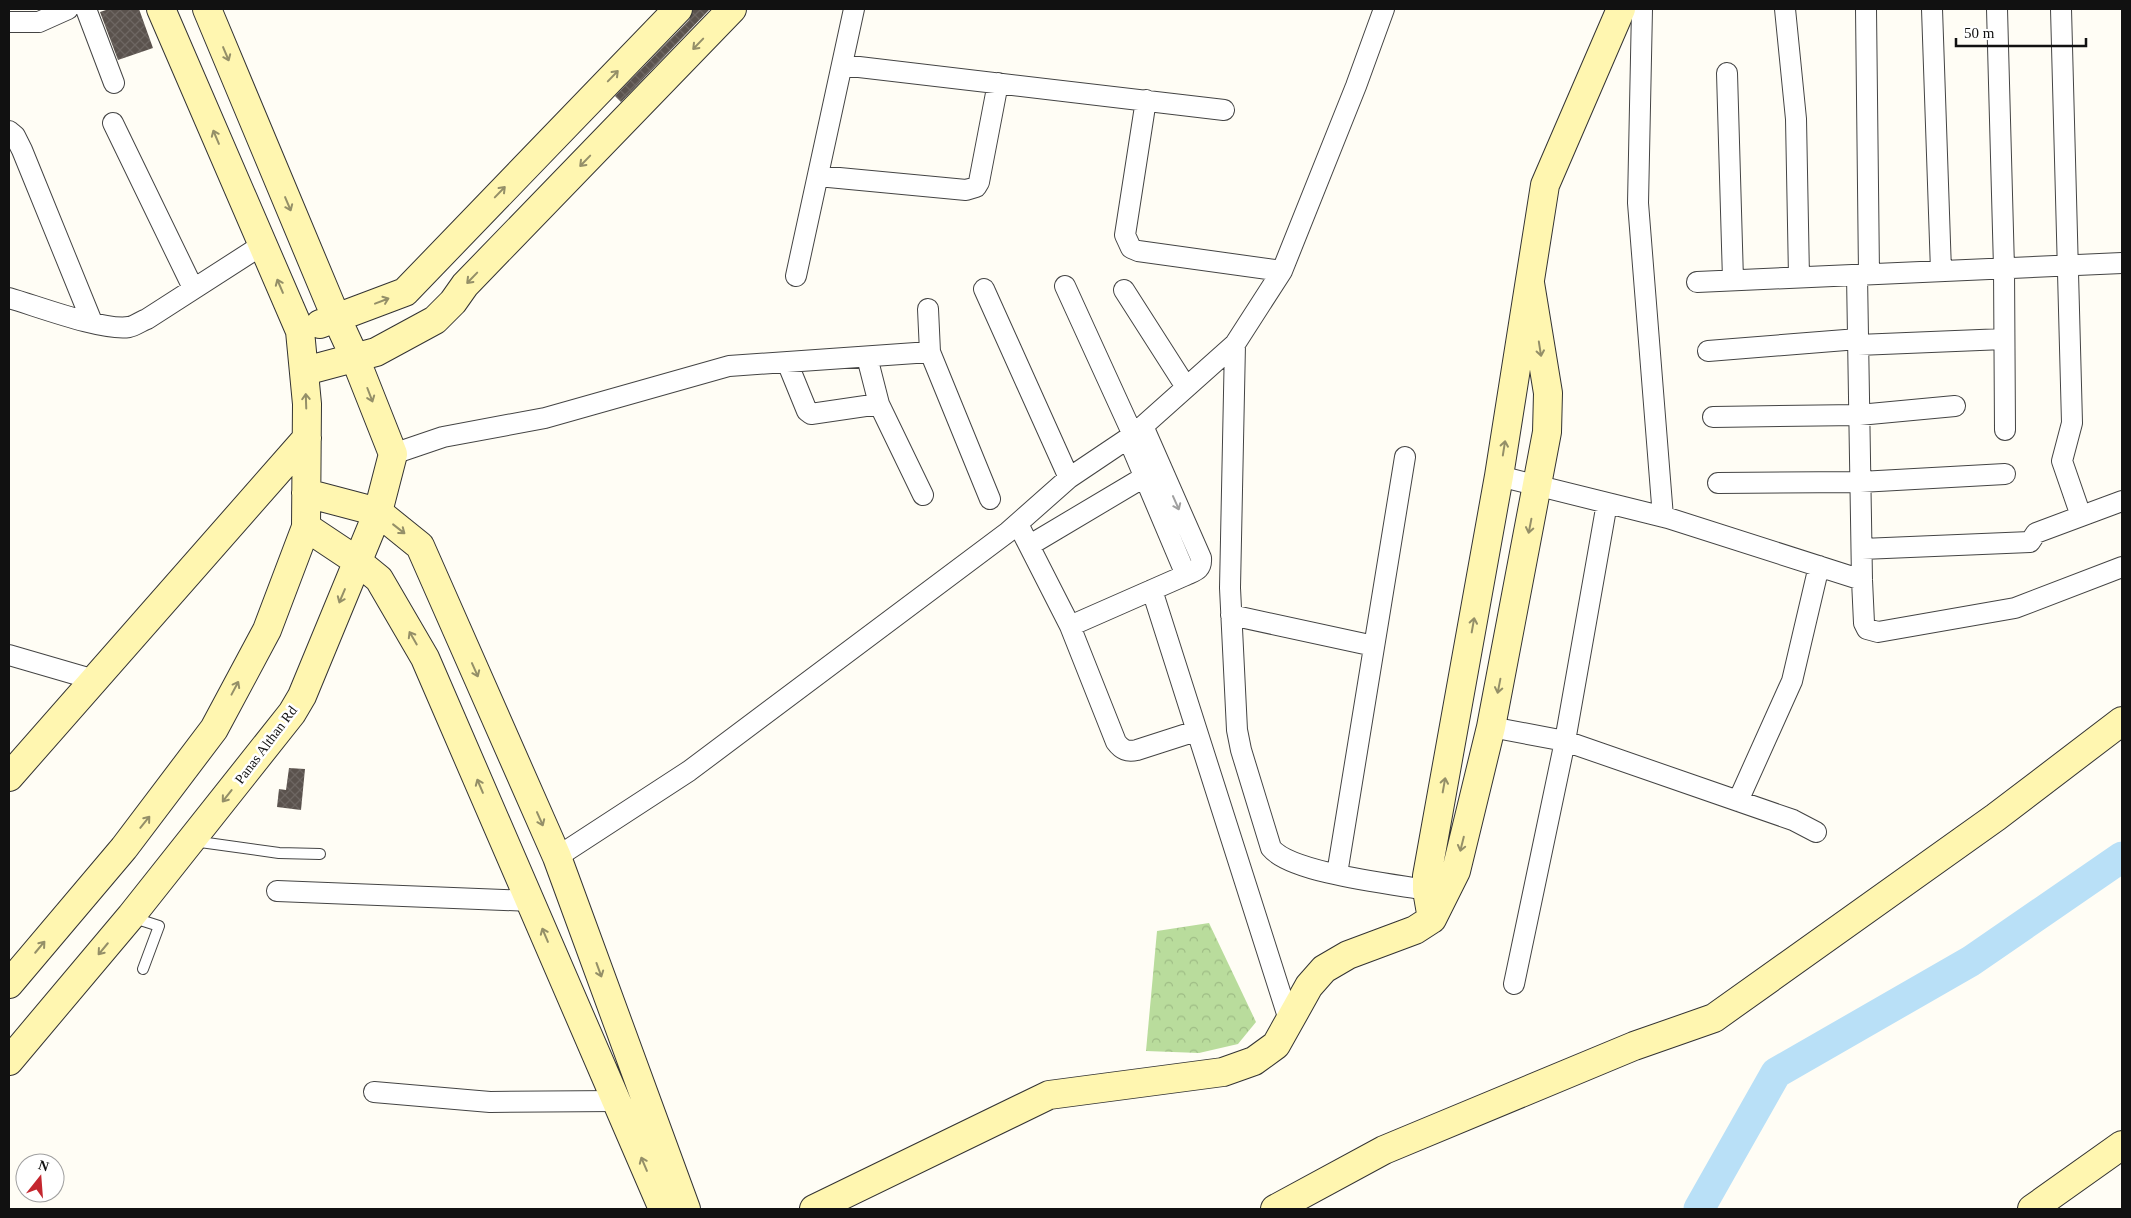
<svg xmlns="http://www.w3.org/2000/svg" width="2131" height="1218" font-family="'Times New Roman',serif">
<defs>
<pattern id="forest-crowns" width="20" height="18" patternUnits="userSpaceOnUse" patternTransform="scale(1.25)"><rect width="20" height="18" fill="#b9dc9c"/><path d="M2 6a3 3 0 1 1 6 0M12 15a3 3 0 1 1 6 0" fill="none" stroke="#9ebc85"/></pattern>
<pattern id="building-cross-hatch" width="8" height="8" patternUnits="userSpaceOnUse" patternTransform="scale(1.25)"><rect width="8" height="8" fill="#5a524d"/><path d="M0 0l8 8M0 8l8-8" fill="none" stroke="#6d6662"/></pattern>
</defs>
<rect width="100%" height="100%" fill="#fffdf5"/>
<path fill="url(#forest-crowns)" d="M1209,923L1256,1022L1238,1044L1199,1053L1146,1051L1157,931Z"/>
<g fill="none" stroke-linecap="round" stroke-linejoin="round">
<path stroke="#b9e0f7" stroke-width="31" d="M1699,1209L1776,1073L1971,961L2122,857"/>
</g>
<path fill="url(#building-cross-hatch)" d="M109,9H139L153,48L118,60L100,12Z
M693,9H710L621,102L615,96L689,20Z
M289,768L305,769L301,810L277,807L279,789L286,790Z"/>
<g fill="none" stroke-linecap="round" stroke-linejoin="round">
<defs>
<path id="lane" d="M193,841L279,853L320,854
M131,917L159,926L143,969"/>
<path id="street" d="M86,9L114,83
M1642,9L1638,203L1663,517
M1785,9L1796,119L1799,277
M1866,9L1869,274
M1932,9L1941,271
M1997,9L2004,268L2005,430
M2061,9L2072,423L2062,461L2081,516
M9,22H39L68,9
M842,65L1224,110
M1727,73L1733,280
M1146,100L1125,235L1131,248L1138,251L1282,271
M113,123L193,288
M9,131L15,136L22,150L92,322
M818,176L966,190L976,187L979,182L998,83
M1857,275L1862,580L1864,623L1867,629L1878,632L2015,608L2122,567
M796,276L854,9
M1697,282L2122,263
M1065,286L1133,435
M984,289L1069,478
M1124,290L1186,387
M9,298C37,306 102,331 129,327C135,326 141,321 147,319L262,245
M928,309L930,352L990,499
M1235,344L1230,588L1237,730L1241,750L1271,848C1291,873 1393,884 1427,890
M1858,345L2004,339
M1708,351L1858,339
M867,357L879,404L923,495
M787,362L807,411L811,414L879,404
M1713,417L1859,415L1955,406
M1128,438L1186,575C1195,571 1202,570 1201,558L1143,426
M393,454L443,437L545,418L729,366L930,352
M1499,476L1668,518L1862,580
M1718,483L1860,482L2005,474
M1018,524L1070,626L1116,742C1122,750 1127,752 1137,750L1196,731
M1030,545L1156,470
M1862,549L2030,542L2036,533L2122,501
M1152,590L1290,1023
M1231,615L1374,646
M1070,626L1186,575
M9,655L95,680
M1491,727L1565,741L1793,820L1816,832
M1738,801L1792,681L1819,566
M557,857L689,771L1008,532L1069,478L1133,435L1235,344L1282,271L1356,86L1384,9
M1337,874L1405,457
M277,891L531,901
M1514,984L1565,741L1607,503
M374,1092L490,1102L616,1101"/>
<path id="secondary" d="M320,324L405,292L678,9
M305,371L376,352L435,320L453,302L465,285L732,9
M306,493L378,512L420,546L557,857L686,1209
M306,527L357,561L379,579L425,658L663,1209
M9,777L307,438
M1432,919L1427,890V876L1499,476L1545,185L1621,9
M9,984L124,848L214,729L267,630L306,527L307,404L300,331L161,9
M9,1061L131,916L292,713L302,696L378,512L393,454L355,358L332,308L207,9
M814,1209L1049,1095L1223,1072L1254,1061L1276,1045L1309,986L1324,969L1348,955L1415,930L1432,919L1456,871L1491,727L1547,432L1548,393L1530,283
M1275,1209L1384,1150L1634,1046L1714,1018L1996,817L2122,721
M2032,1209L2122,1145"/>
</defs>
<use href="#lane" stroke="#444" stroke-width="12"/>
<use href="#street" stroke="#444" stroke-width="22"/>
<use href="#secondary" stroke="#333" stroke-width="30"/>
<use href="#lane" stroke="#fff" stroke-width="10"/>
<use href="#street" stroke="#fff" stroke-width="20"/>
<use href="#secondary" stroke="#fff6b0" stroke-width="28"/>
</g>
<defs><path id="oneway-shaft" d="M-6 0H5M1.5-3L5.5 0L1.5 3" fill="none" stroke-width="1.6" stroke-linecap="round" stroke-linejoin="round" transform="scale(1.25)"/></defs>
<g stroke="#948f68">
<use href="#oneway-shaft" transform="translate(698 44) rotate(134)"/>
<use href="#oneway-shaft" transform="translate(226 54) rotate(67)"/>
<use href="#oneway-shaft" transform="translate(613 76) rotate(-46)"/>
<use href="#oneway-shaft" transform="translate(216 137) rotate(-113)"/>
<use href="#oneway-shaft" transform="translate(585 161) rotate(134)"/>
<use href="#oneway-shaft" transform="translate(500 192) rotate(-46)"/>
<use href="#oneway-shaft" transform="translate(288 204) rotate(67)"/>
<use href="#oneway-shaft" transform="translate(472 278) rotate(134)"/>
<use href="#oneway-shaft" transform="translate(280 286) rotate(-113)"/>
<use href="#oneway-shaft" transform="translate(382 301) rotate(-21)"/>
<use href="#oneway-shaft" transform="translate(1540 349) rotate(81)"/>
<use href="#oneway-shaft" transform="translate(370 395) rotate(69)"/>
<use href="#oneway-shaft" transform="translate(306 401) rotate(-92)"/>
<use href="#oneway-shaft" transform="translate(1504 448) rotate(-81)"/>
<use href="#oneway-shaft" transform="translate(1530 526) rotate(101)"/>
<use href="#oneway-shaft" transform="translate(399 529) rotate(38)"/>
<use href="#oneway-shaft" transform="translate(342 596) rotate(113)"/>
<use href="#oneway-shaft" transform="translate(1473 625) rotate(-80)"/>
<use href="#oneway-shaft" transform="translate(413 638) rotate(-120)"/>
<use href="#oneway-shaft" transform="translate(475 670) rotate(66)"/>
<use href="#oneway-shaft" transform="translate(1499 686) rotate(101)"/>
<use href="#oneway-shaft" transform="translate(235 688) rotate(-62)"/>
<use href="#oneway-shaft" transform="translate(1444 785) rotate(-80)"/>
<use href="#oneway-shaft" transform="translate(480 786) rotate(-113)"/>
<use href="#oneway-shaft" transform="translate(227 796) rotate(128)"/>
<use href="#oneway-shaft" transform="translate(540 819) rotate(66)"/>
<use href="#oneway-shaft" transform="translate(145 822) rotate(-51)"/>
<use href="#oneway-shaft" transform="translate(1462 844) rotate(104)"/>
<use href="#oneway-shaft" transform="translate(545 935) rotate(-113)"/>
<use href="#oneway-shaft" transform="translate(40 947) rotate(-50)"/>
<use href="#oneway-shaft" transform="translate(103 949) rotate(130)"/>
<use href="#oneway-shaft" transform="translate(599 970) rotate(70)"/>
<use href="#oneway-shaft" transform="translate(644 1164) rotate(-113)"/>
</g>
<use stroke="#a0a0a0" href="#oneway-shaft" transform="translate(1176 503) rotate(66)"/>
<g text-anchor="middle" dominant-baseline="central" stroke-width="5" stroke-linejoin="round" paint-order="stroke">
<g font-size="14" fill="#111" stroke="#fff">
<text transform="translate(266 745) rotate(-53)">Panas Althan Rd</text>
</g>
</g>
<rect width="2131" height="1218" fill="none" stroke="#111111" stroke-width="20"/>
<g transform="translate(40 1178) rotate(17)"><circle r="24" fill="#ffffff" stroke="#a0a0a0"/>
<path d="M0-4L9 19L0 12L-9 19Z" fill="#c4262e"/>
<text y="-8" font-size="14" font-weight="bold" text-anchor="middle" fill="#111111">N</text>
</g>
<path d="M1956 38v8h130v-8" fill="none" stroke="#111111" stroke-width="2.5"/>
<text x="1964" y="38" font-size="15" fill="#111111" stroke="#ffffff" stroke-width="4" paint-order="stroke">50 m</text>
</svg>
